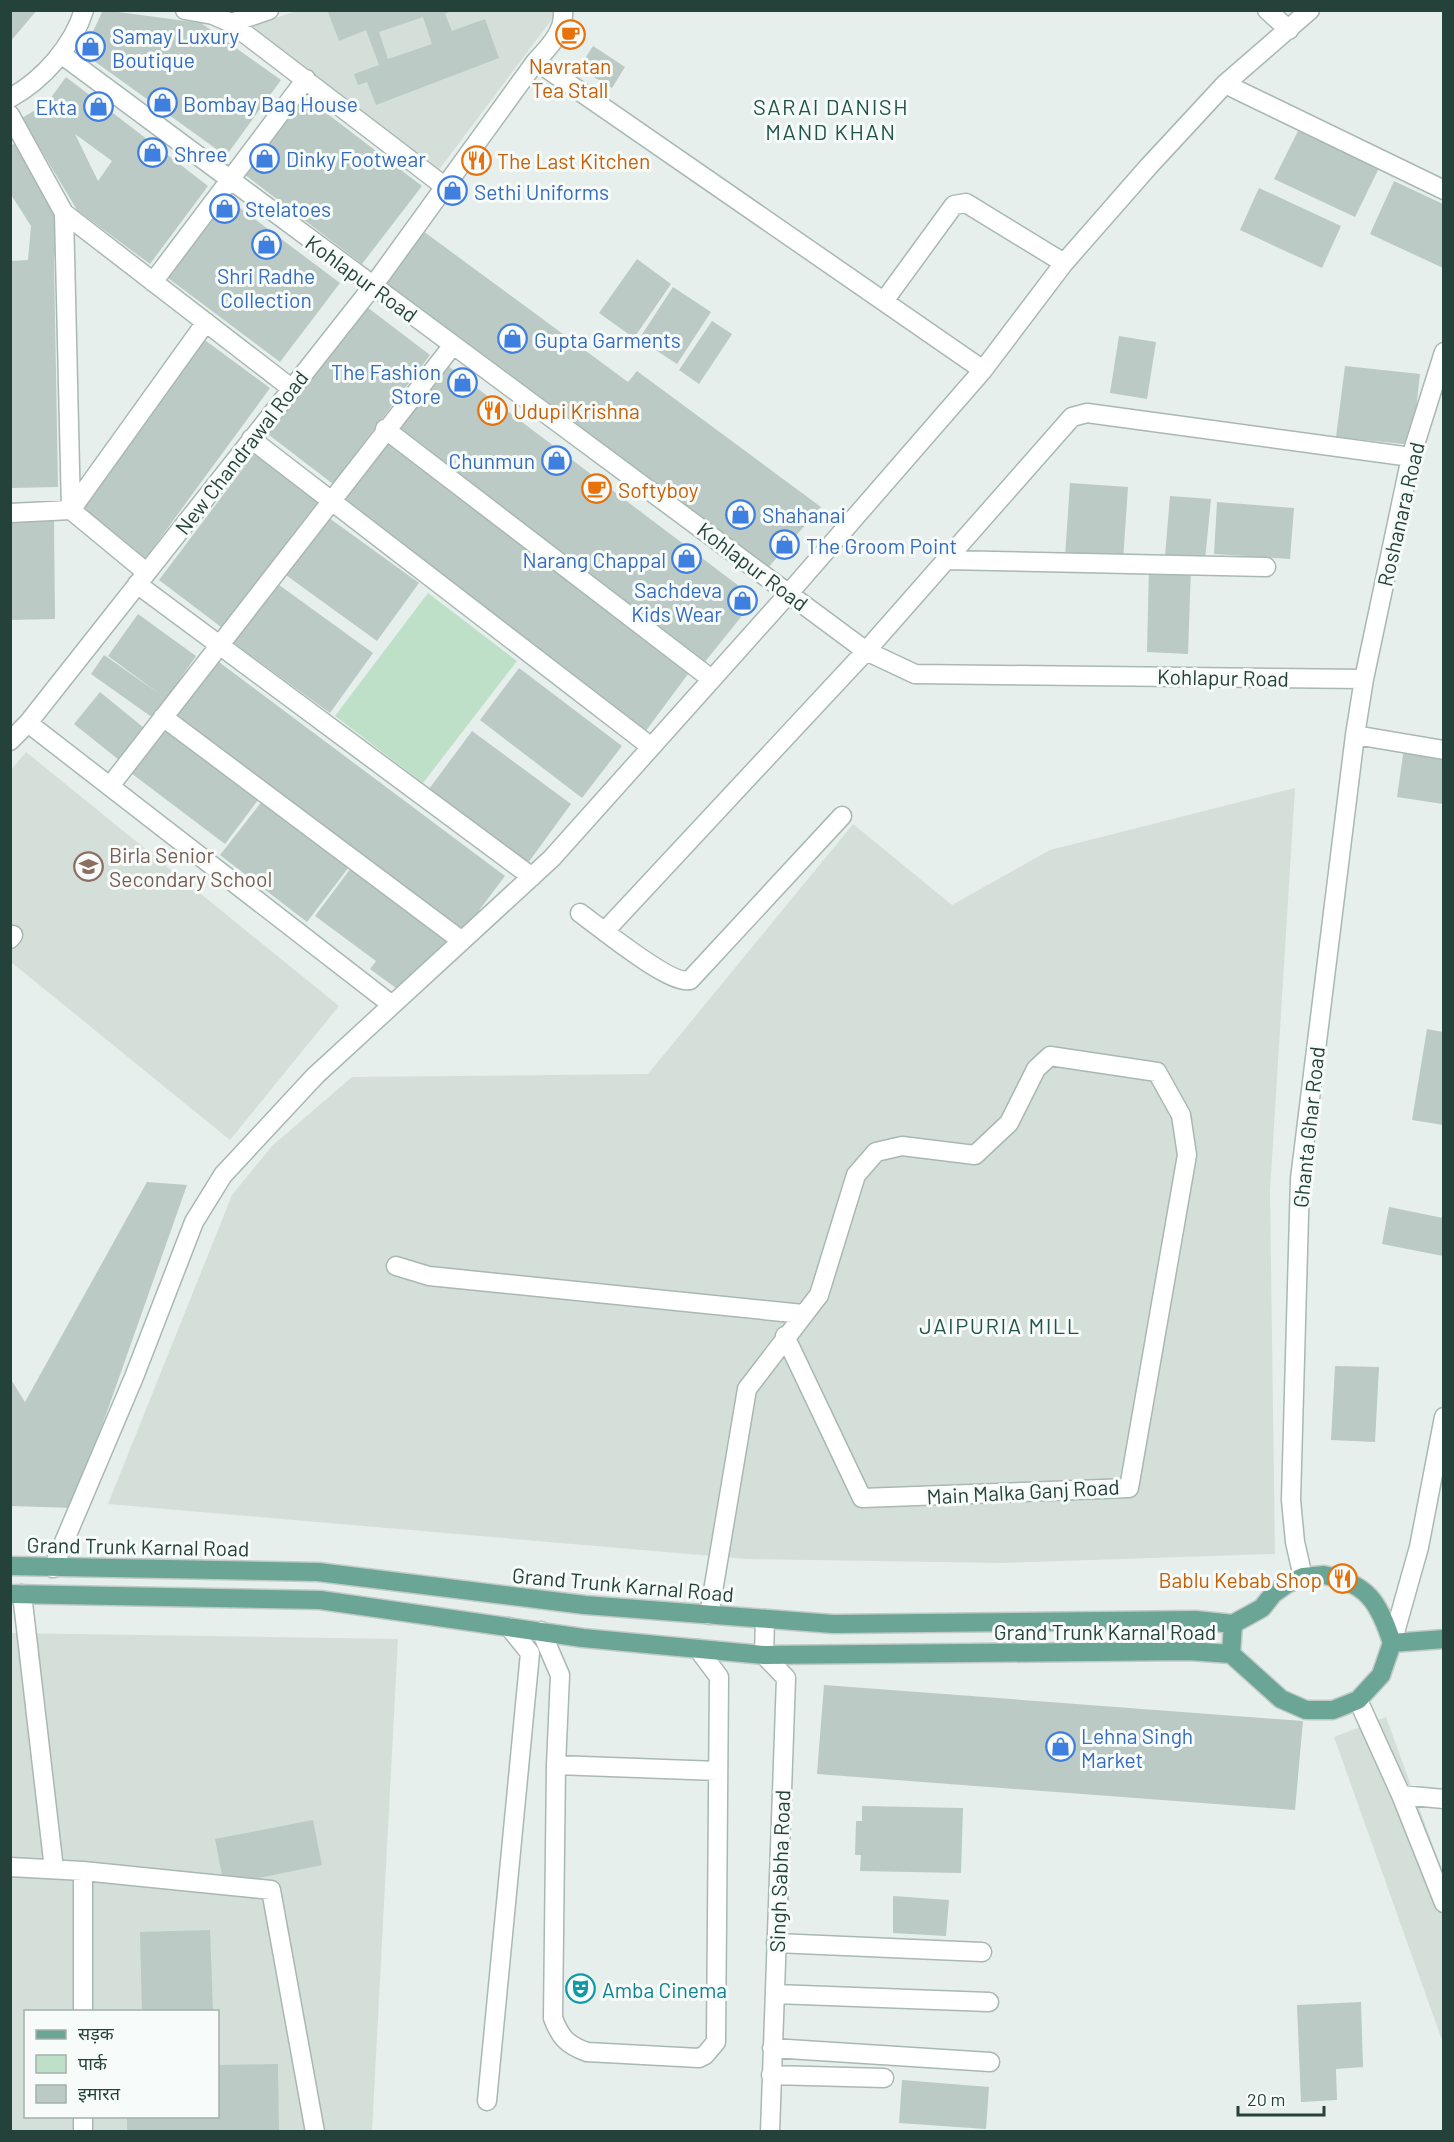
<svg xmlns="http://www.w3.org/2000/svg" width="1454" height="2142" font-family="Barlow,'Noto Sans Devanagari',sans-serif">
<rect width="100%" height="100%" fill="#e6efeb"/>
<path fill="#d4dfda" fill-rule="evenodd" d="M299,10H552L556,14L438,171L252,26Z
M26,752L339,1006L230,1140L11,962V770Z
M1295,788L1270,1191L1275,1554L1003,1563L747,1559L108,1504L232,1195L272,1146L352,1077L648,1074L853,824L952,905L1050,850Z
M11,1633L398,1639L372,2131L11,2132ZM26,2012H218V2116H26Z
M1386,1717L1443,1873V2043L1334,1737Z"/>
<path fill="#bfe0c8" d="M428,593L517,661L423,783L335,716Z"/>
<path fill="#bbcac4" fill-rule="evenodd" d="M10,10H37L10,42Z
M103,10L201,23L281,80L226,156L83,53Z
M452,10L445,14L452,31L485,19L499,58L376,105L367,82L358,85L354,74L379,65L366,30L339,41L328,12ZM423,17L432,44L388,59L379,32Z
M593,46L625,67L612,88L579,68Z
M66,77L208,186L150,264L77,210L22,118L47,103ZM75,134L112,161L98,181Z
M304,96L422,186L362,264L244,174Z
M1299,129L1379,168L1355,217L1274,179Z
M16,143L52,210L58,224L54,260L58,487L10,488V261L28,260L31,226L10,193V146Z
M1394,181L1443,204V268L1370,234Z
M1259,188L1341,226L1322,268L1240,230Z
M228,199L340,283L280,362L168,278Z
M423,231L628,382L637,371L821,507L767,569L383,285Z
M637,259L671,284L634,338L599,313Z
M673,287L711,312L677,364L639,339Z
M367,307L430,355L333,484L269,435Z
M712,321L732,334L699,384L679,370Z
M1119,336L1156,342L1147,399L1110,393Z
M202,338L270,388L145,559L77,509Z
M444,363L739,586L747,604L741,617L704,663L394,428Z
M1345,366L1420,374L1412,445L1336,437Z
M384,440L691,670L645,732L337,503Z
M254,454L320,503L225,630L159,580Z
M1070,483L1128,487L1123,561L1065,557Z
M1170,496L1211,499L1205,560L1165,556Z
M1217,502L1294,508L1290,559L1214,554Z
M325,515L419,583L377,641L283,573Z
M54,520L55,619L10,620V521Z
M1149,567L1191,568L1188,654L1147,652Z
M275,582L373,653L330,713L232,642Z
M138,614L196,656L153,718L91,674L104,655L161,695L108,656Z
M215,659L505,876L462,933L173,716Z
M519,668L622,746L582,798L480,720Z
M100,692L149,732L124,764L74,724Z
M167,726L261,796L225,844L131,773Z
M472,731L571,804L528,863L429,789Z
M1404,748L1443,754V804L1397,797Z
M263,800L349,867L307,922L220,855Z
M351,868L451,943L400,991L370,969L376,961L315,916Z
M1427,1029L1443,1032V1125L1412,1120Z
M147,1182L187,1185L73,1508L10,1506V1378L25,1402Z
M1389,1207L1443,1218V1256L1382,1244Z
M1335,1366L1379,1367L1375,1442L1331,1440Z
M824,1685L1303,1721L1295,1810L817,1774Z
M862,1806L963,1808L961,1873L860,1871L861,1855H855L856,1821H862Z
M313,1820L322,1865L224,1885L215,1839Z
M893,1896L949,1900L946,1936L893,1933Z
M210,1930L213,2012H142L140,1932Z
M1361,2002L1363,2067L1336,2069L1337,2100L1301,2102L1297,2005Z
M278,2064L279,2132H127V2116H218V2065Z
M902,2080L989,2087L986,2129L899,2123Z"/>
<g fill="none" stroke-linecap="round" stroke-linejoin="round">
<defs>
<path id="minor" d="M185,10L213,15L231,23L444,186
M1267,10L1289,30
M231,23L269,10
M61,54L866,651L915,674L1364,679
M536,61L983,370
M1225,84L1444,190
M10,98C43,80 73,46 84,10
M10,115L64,213
M153,282L306,79
M884,301L954,205L966,203L1064,263
M385,429L710,678
M251,439L650,746
M10,513L71,510L64,213L291,388
M946,560L1266,567
M146,572L71,510L206,322
M137,584L532,877
M163,717L462,941
M28,723L392,1005
M1355,735L1444,750
M10,741L28,723L373,286L536,61C549,47 565,31 563,10
M110,786L453,345
M580,913C598,926 671,986 690,980L842,816
M605,931L866,651L1072,417L1087,413L1411,457
M10,939L13,935
M396,1266L429,1276L803,1314
M53,1568L134,1377L194,1222L223,1175L315,1076L552,858L790,592L983,370L1064,263L1149,166L1225,84L1310,10
M1303,1577L1295,1542L1291,1500L1300,1179L1355,735L1364,679L1411,457L1444,352
M22,1594L54,1869
M709,1615L747,1389L819,1295L856,1175L876,1152L902,1146L975,1155L1009,1123L1036,1069L1050,1056L1157,1072L1181,1115L1187,1155L1129,1488L862,1498L785,1336
M765,1619L764,1655L786,1678L770,2132
M541,1631L560,1675L556,1765L718,1771
M1392,1643L1419,1547L1444,1417
M1358,1700L1401,1795L1444,1903
M556,1765L553,2018C560,2037 567,2045 587,2052L699,2058L705,2055L716,2042L719,1677L698,1649
M1401,1795L1444,1799
M10,1867L83,1871V2012
M83,1871L271,1890L315,2132
M776,1943L982,1952
M775,1994L989,2002
M772,2048L990,2062
M771,2075L884,2078
M487,2101L530,1653L509,1627
M83,2132V2116"/>
<path id="major" d="M10,1566L318,1572L585,1605L833,1624L1195,1620L1233,1624
M1324,1575C1367,1583 1379,1602 1392,1643L1381,1675L1358,1700L1333,1710H1306L1281,1699L1231,1654L1233,1624L1262,1608L1273,1594L1287,1584L1303,1577Z
M10,1594L320,1600L583,1638L764,1655L1189,1651L1231,1654
M1392,1643L1444,1639"/>
</defs>
<use href="#minor" stroke="#a8b8b2" stroke-width="21"/>
<use href="#major" stroke="#c2cac8" stroke-width="21"/>
<use href="#minor" stroke="#fff" stroke-width="18"/>
<use href="#major" stroke="#6aa596" stroke-width="18"/>
</g>
<defs>
<symbol id="cafe-ring" viewBox="-11 -11 22 22"><circle r="9.5" fill="#f7fbf9" stroke="#e8710a" stroke-width="1.5"/><path d="M-5.5-4.5H6V0H3Q3 3.5 0 3.5H-2.5Q-5.5 3.5-5.5 0ZM3-3.2v2h1.7v-2ZM-6 4.5H4V6H-6Z" fill="#e8710a"/></symbol>
<symbol id="shop-ring" viewBox="-11 -11 22 22"><circle r="9.5" fill="#f7fbf9" stroke="#3f7fe0" stroke-width="1.5"/><path d="M-5-2.5h2.3a2.7 3.5 0 0 1 5.4 0H5L5.5 6h-11ZM-1.5-2.5h3a1.5 2.3 0 0 0-3 0Z" fill="#3f7fe0"/></symbol>
<symbol id="restaurant-ring" viewBox="-11 -11 22 22"><circle r="9.5" fill="#f7fbf9" stroke="#e8710a" stroke-width="1.5"/><path d="M-5-6h1v4h1v-4h1v4h1v-4h1v5L-1.5 .5V6h-2V.5L-5-1ZM5-6V6H3V1.5H1.5Q1.5-4 5-6Z" fill="#e8710a"/></symbol>
<symbol id="school-ring" viewBox="-11 -11 22 22"><circle r="9.5" fill="#f7fbf9" stroke="#8d6e63" stroke-width="1.5"/><path d="M0-5L7-2L0 1L-7-2ZM-4 1L0 2.5L4 1V4Q0 6-4 4Z" fill="#8d6e63"/></symbol>
<symbol id="theatre-ring" viewBox="-11 -11 22 22"><circle r="9.5" fill="#f7fbf9" stroke="#0f9aa8" stroke-width="1.5"/><path d="M-5-5.5Q0-4 5-5.5V0Q5 5 0 6Q-5 5-5 0ZM-3.3-2.5H-1v1.5H-3.3ZM1-2.5H3.3v1.5H1ZM-2.8 1Q0 5.5 2.8 1Z" fill="#0f9aa8"/></symbol>
</defs>
<g fill-rule="evenodd">
<use href="#cafe-ring" x="554" y="18" width="33" height="33"/>
<use href="#shop-ring" x="74" y="30" width="33" height="33"/>
<use href="#shop-ring" x="146" y="86" width="33" height="33"/>
<use href="#shop-ring" x="82" y="90" width="33" height="33"/>
<use href="#shop-ring" x="136" y="136" width="33" height="33"/>
<use href="#shop-ring" x="248" y="142" width="33" height="33"/>
<use href="#restaurant-ring" x="460" y="144" width="33" height="33"/>
<use href="#shop-ring" x="436" y="174" width="33" height="33"/>
<use href="#shop-ring" x="208" y="192" width="33" height="33"/>
<use href="#shop-ring" x="250" y="228" width="33" height="33"/>
<use href="#shop-ring" x="496" y="322" width="33" height="33"/>
<use href="#shop-ring" x="446" y="366" width="33" height="33"/>
<use href="#restaurant-ring" x="476" y="394" width="33" height="33"/>
<use href="#shop-ring" x="540" y="444" width="33" height="33"/>
<use href="#cafe-ring" x="580" y="472" width="33" height="33"/>
<use href="#shop-ring" x="724" y="498" width="33" height="33"/>
<use href="#shop-ring" x="768" y="528" width="33" height="33"/>
<use href="#shop-ring" x="670" y="542" width="33" height="33"/>
<use href="#shop-ring" x="726" y="584" width="33" height="33"/>
<use href="#school-ring" x="72" y="850" width="33" height="33"/>
<use href="#restaurant-ring" x="1326" y="1562" width="33" height="33"/>
<use href="#shop-ring" x="1044" y="1730" width="33" height="33"/>
<use href="#theatre-ring" x="564" y="1972" width="33" height="33"/>
</g>
<g text-anchor="middle" dominant-baseline="central" stroke-width="6" stroke-linejoin="round" paint-order="stroke">
<g font-size="21" fill="#366cbe" stroke="#f7fbf9" text-anchor="start">
<text x="112" y="35">Samay Luxury<tspan x="112" dy="24">Boutique</tspan></text>
<text x="183" y="103">Bombay Bag House</text>
<text x="77" y="106" text-anchor="end">Ekta</text>
<text x="174" y="153">Shree</text>
<text x="286" y="158">Dinky Footwear</text>
<text x="474" y="191">Sethi Uniforms</text>
<text x="245" y="208">Stelatoes</text>
<text x="266" y="275" text-anchor="middle">Shri Radhe<tspan x="266" dy="24">Collection</tspan></text>
<text x="534" y="339">Gupta Garments</text>
<text x="441" y="371" text-anchor="end">The Fashion<tspan x="441" dy="24">Store</tspan></text>
<text x="535" y="460" text-anchor="end">Chunmun</text>
<text x="762" y="514">Shahanai</text>
<text x="806" y="545">The Groom Point</text>
<text x="666" y="559" text-anchor="end">Narang Chappal</text>
<text x="722" y="589" text-anchor="end">Sachdeva<tspan x="722" dy="24">Kids Wear</tspan></text>
<text x="1081" y="1735">Lehna Singh<tspan x="1081" dy="24">Market</tspan></text>
</g>
<g font-size="21" fill="#c56008" stroke="#f7fbf9" text-anchor="start">
<text x="570" y="65" text-anchor="middle">Navratan<tspan x="570" dy="24">Tea Stall</tspan></text>
<text x="497" y="160">The Last Kitchen</text>
<text x="513" y="410">Udupi Krishna</text>
<text x="618" y="489">Softyboy</text>
<text x="1322" y="1579" text-anchor="end">Bablu Kebab Shop</text>
</g>
<g font-size="21" fill="#24423a" stroke="#f7fbf9">
<text transform="translate(362 278) rotate(36)">Kohlapur Road</text>
<text transform="translate(241 452) rotate(-52)">New Chandrawal Road</text>
<text transform="translate(1400 514) rotate(-77)">Roshanara Road</text>
<text transform="translate(753 566) rotate(37)">Kohlapur Road</text>
<text transform="translate(1223 677) rotate(1)">Kohlapur Road</text>
<text transform="translate(1308 1127) rotate(-84)">Ghanta Ghar Road</text>
<text transform="translate(1023 1491) rotate(-3)">Main Malka Ganj Road</text>
<text transform="translate(138 1546) rotate(1)">Grand Trunk Karnal Road</text>
<text transform="translate(623 1584) rotate(5)">Grand Trunk Karnal Road</text>
<text x="1105" y="1631">Grand Trunk Karnal Road</text>
<text transform="translate(779 1871) rotate(-88)">Singh Sabha Road</text>
</g>
<g font-size="21" fill="#785e54" stroke="#f7fbf9" text-anchor="start">
<text x="109" y="854">Birla Senior<tspan x="109" dy="24">Secondary School</tspan></text>
</g>
<g font-size="21" fill="#0d838f" stroke="#f7fbf9" text-anchor="start">
<text x="602" y="1989">Amba Cinema</text>
</g>
<g font-size="22" letter-spacing="1.5" fill="#1f5548" stroke="#f7fbf9">
<text x="831" y="106">SARAI DANISH<tspan x="831" dy="25">MAND KHAN</tspan></text>
<text x="1000" y="1325">JAIPURIA MILL</text>
</g>
</g>
<rect width="1454" height="2142" fill="none" stroke="#24423a" stroke-width="24"/>
<rect x="24" y="2010" width="195" height="108" fill="#f7fbf9" stroke="#a3b1ad" stroke-width="1.5"/>
<rect x="36" y="2030" width="30" height="9" fill="#6aa596" stroke="#a3b1ad" stroke-width="1.5"/>
<text x="78" y="2040" font-size="18" fill="#24423a">सड़क</text>
<rect x="36" y="2055" width="30" height="18" fill="#bfe0c8" stroke="#a3b1ad" stroke-width="1.5"/>
<text x="78" y="2070" font-size="18" fill="#24423a">पार्क</text>
<rect x="36" y="2085" width="30" height="18" fill="#bbcac4" stroke="#a3b1ad" stroke-width="1.5"/>
<text x="78" y="2100" font-size="18" fill="#24423a">इमारत</text>
<path d="M1238 2106v9h86v-9" fill="none" stroke="#24423a" stroke-width="3"/>
<text x="1247" y="2106" font-size="18" fill="#24423a" stroke="#f7fbf9" stroke-width="4.5" paint-order="stroke">20 m</text>
</svg>
